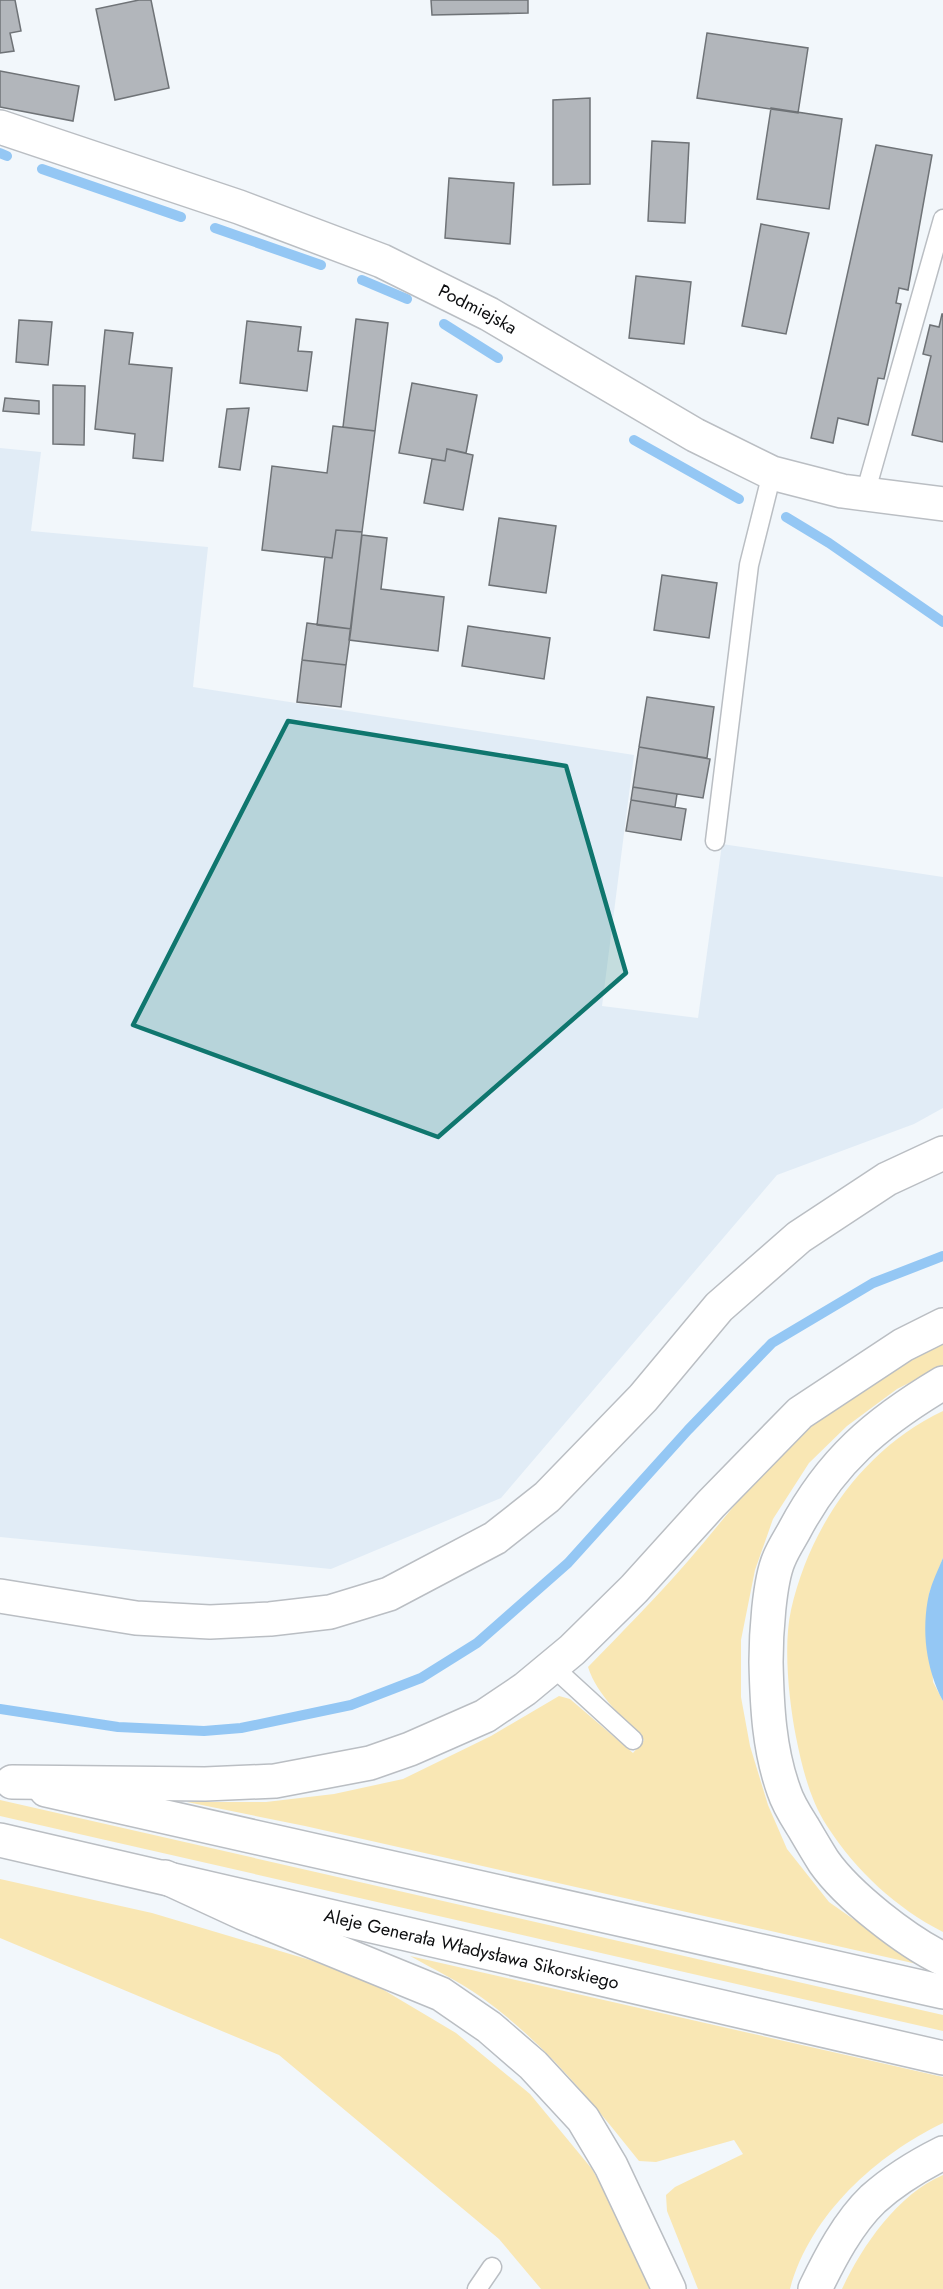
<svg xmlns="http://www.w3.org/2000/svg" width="943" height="2289" font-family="Jost,sans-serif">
<rect width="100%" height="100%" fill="#f2f7fb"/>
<path fill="#e1ecf6" d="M0,448L41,452L31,531L208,547L193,687L634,755L602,1006L698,1018L722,844L943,877V1108L914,1124L777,1175L501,1498L331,1569L0,1537Z"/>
<path fill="#f9e7b4" d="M943,1340V1366L897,1389L847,1426L809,1463L773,1519L755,1570L741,1640V1697L750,1746L768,1805L787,1849L829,1902L917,1964L305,1826L187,1802H266L334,1794L403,1779L491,1736L559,1696L570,1699L633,1753L644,1740C624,1718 597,1696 588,1667C622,1632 656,1598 688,1561C728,1515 765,1463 813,1424C854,1392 899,1366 943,1340Z
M943,1411V1558L929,1594L933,1682L943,1701V1932C896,1908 856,1871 827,1826C810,1800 802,1767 796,1737C789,1701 783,1646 791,1610C810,1526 863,1449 943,1411Z
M0,1800L943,2015V2031L0,1816Z
M0,1879L152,1913L310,1960L372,1983L456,2033L530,2094L592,2169L626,2230L653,2289H541L499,2239L279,2055L0,1938Z
M410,1956L943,2077V2123C876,2155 810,2215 790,2289H698L667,2211L666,2195L675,2187L743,2154L734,2140L656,2162L639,2161C591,2101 544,2042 481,1997C459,1981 433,1969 410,1956Z
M943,2175V2289H842C862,2246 898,2194 943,2175Z"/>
<path fill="#94c7f4" d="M943,1558V1701C926,1669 921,1630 929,1594C932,1582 938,1570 943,1558Z"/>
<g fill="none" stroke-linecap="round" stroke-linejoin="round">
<path stroke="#94c7f4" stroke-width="10" d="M0,153L7,156
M42,169L181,217
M215,228L321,265
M362,280L407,299
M444,324L498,358
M634,440L739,499
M786,517L829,543L943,622
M0,1709L118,1727L204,1731L241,1728L351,1705L421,1678L477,1643L568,1563L688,1430L772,1343L873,1283L943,1256"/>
</g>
<path fill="#b2b6bb" stroke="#6f7377" stroke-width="1.5" d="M0,0H15L21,31L10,33L14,51L0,53Z
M139,0H151L169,88L115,100L96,9Z
M431,0H528V13L432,15Z
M707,33L808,48L798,113L697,98Z
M0,71L79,86L73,121L0,107Z
M590,98V184L553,185V100Z
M771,108L842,119L829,209L757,199Z
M652,141L689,143L685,223L648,221Z
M876,145L932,155L908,290L899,288L896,303L901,304L884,379L878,378L868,425L838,418L833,443L811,438Z
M449,178L514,183L510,244L445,238Z
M761,224L809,233L786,334L742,326Z
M636,276L691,282L684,344L629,338Z
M942,314H943V442L912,435L931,356L923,354L930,325L939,327Z
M356,319L388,323L375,431L343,427Z
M19,320L52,322L48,365L16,362Z
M247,321L301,327L298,351L312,352L307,391L240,383Z
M105,330L133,333L129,364L172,368L163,461L133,458L135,434L95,429Z
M412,383L477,395L466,453L447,449L445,461L399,453Z
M53,385L85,386L84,445L53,444Z
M5,398L39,401V414L3,411Z
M249,408L240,470L219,467L227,409Z
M333,426L375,431L362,532L336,530L332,558L262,550L272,466L327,473Z
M447,449L473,455L463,510L424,503L432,459L445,461Z
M499,518L556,526L546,593L489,585Z
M336,530L362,532L351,629L317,625L325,557L332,558Z
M362,535L387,538L381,589L444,597L438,651L349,640Z
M662,575L717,583L709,638L654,630Z
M307,623L351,629L346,665L302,660Z
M468,626L550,638L544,679L462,666Z
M302,660L346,665L341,707L297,702Z
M647,697L714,707L707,758L639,747Z
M639,747L710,759L703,798L633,787Z
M633,787L677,794L675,807L631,800Z
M631,800L686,809L681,840L626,831Z"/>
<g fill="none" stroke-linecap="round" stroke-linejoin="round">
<defs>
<path id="lane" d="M865,494L943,219
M715,841L749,565L772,473
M552,1666L633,1740
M477,2289L492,2267"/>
<g id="street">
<path id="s1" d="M0,127L239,207L382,261L489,314L695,435L772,473L842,491L943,504"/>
<path d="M0,1596L136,1618L210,1622L270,1619L330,1612L389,1594L495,1538L547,1497L643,1398L719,1307L799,1237L887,1179L943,1153"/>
</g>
<g id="secondary">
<path d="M46,1790L943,1992"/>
<path id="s2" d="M0,1840L943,2058"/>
</g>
<path id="highway" d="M943,1383C876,1423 831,1461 794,1531C789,1540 783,1549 779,1559C769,1582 766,1636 766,1662C767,1706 769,1750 784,1791C788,1804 796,1816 803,1827C810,1839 817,1851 824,1862C848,1896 906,1941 943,1959
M12,1782L205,1784L275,1781L370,1763L410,1749L485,1716L525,1689L572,1650L634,1589L711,1504L800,1413L903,1345L943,1325
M165,1877L243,1913L441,1994L489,2027L533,2065L583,2119L611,2166L669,2289
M815,2289C830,2258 848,2223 873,2199C893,2181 919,2165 943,2153"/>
</defs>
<use href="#lane" stroke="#babec3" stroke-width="21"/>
<use href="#street" stroke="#babec3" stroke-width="36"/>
<use href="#secondary" stroke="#babec3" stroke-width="36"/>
<use href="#highway" stroke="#babec3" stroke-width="36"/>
<use href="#lane" stroke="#fff" stroke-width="18"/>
<use href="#street" stroke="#fff" stroke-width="33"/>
<use href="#secondary" stroke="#fff" stroke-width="33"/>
<use href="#highway" stroke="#fff" stroke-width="33"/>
</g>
<path fill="#0f766e" fill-opacity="0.2" stroke="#0f766e" stroke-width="4.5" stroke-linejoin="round" d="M288,721L566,766L626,973L438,1137L133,1025Z"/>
<g text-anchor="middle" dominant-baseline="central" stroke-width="5" stroke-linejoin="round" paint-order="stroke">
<g font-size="18" fill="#0d0e10" stroke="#f2f7fb">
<text stroke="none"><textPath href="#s1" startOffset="512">Podmiejska</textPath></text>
<text stroke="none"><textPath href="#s2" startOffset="484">Aleje Generała Władysława Sikorskiego</textPath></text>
</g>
</g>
</svg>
